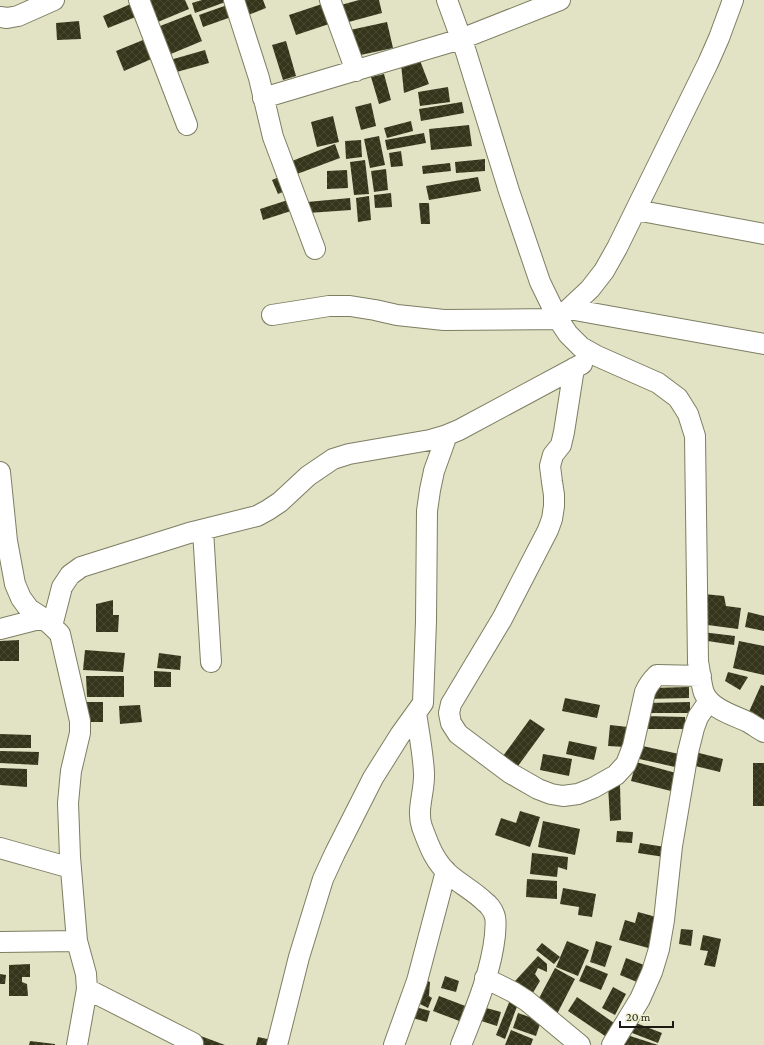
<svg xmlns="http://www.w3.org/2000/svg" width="764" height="1045" font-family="'Crimson Pro',serif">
<defs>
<pattern id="building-cross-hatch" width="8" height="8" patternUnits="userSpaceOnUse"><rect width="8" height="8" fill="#35351c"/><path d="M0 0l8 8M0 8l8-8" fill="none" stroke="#494933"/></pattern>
</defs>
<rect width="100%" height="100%" fill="#e2e3c5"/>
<path fill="url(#building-cross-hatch)" d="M151,0H185L189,9L153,24L144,3Z
M202,0H231L195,13L192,3Z
M243,0H263L266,8L248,15Z
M359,0H379L382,13L345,23L341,5Z
M133,3L138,16L108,28L103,16Z
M325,3L332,23L296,35L289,15Z
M230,4L234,16L203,27L199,15Z
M191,14L202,41L166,56L155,28Z
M79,21L81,39L57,40L56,23Z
M387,22L393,48L356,56L350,30Z
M148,38L156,57L124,71L116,51Z
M286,41L296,76L283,80L272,45Z
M205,50L209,63L173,73L170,60Z
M419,58L429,84L404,93L401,64Z
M384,74L391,100L379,104L371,77Z
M448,87L450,102L420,106L418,92Z
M462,102L464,113L421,121L419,109Z
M371,103L376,126L361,130L355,107Z
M333,116L339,142L317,147L311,122Z
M411,121L413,131L387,138L384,128Z
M469,125L472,146L431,150L429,129Z
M424,133L426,143L387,150L385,140Z
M379,136L385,165L370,168L364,139Z
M361,140L362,157L346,159L345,141Z
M335,144L340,158L297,174L292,161Z
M401,151L403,166L391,167L389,153Z
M485,159V171L456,173L455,162Z
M365,160L369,194L354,195L350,162Z
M450,163L451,171L423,174L422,166Z
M386,169L388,190L374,192L371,171Z
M347,170L348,188L327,189V171Z
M284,175L290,189L278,194L272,180Z
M478,177L481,191L429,200L426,186Z
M391,193L392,207L375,208L374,195Z
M369,196L371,220L358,222L356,198Z
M350,198L351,210L308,213L307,202Z
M291,199L294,210L263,220L260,209Z
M419,203H429L430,224H421Z
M704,594L724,596L726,606L741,608L738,629L700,624Z
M113,600V615H119L118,632H96V604Z
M748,612L764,616V631L745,627Z
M702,632L735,636L734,645L701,640Z
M19,640V661H0V641Z
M739,641L764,646V675L733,668Z
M85,650L125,653L123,672L83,670Z
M159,653L181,656L180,670L157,668Z
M154,671L171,672V687H154Z
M728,672L748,677L740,690L725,681Z
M86,676H124V697H87Z
M761,685L764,686V719L763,721L748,714Z
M689,687V698L645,699L650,688Z
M565,698L600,705L597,718L562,711Z
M83,702H103V722H84Z
M690,702V713H646V703Z
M140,705L142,722L120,724L119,706Z
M645,716L685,717V729H645Z
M530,719L545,729L518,766L503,756Z
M610,725L628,727L626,747L608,746Z
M0,734L31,735V748H0Z
M569,741L597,747L594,760L566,754Z
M638,745L679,754L675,767L635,758Z
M0,751L39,752L38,765L0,763Z
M695,752L723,759L720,772L691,765Z
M543,754L572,759L569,776L540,770Z
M636,762L676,773L671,791L631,781Z
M753,763H764V806H753Z
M0,768L27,769V787L0,785Z
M608,785H620L621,820L610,821Z
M520,811L540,817L530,847L495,835L501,818L516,823Z
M543,821L580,829L575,855L538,847Z
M617,831L633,832L632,843L616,842Z
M640,843L665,847L664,857L638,853Z
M532,853L568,857L567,870L558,867L557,877L530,874Z
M527,879L557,881V899L526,897Z
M563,888L596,894L592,917L578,915L579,907L560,904Z
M638,912L660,918L652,949L619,940L625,920L635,923Z
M681,929L693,930L691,946L679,944Z
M703,935L721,939L715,967L704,965L708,951L700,950Z
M567,941L589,950L578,976L556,967Z
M596,941L612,946L605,967L590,962Z
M542,943L560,957L554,964L536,950Z
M538,956L547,964V972L538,968L535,974L540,981L531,996L515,981Z
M626,958L644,965L637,982L620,975Z
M30,964V977H22V982L27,984L28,996H9V965Z
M586,965L608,974L601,990L579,981Z
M555,968L575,979L555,1018L538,1000Z
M0,974L6,975L5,984H0Z
M445,976L459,981L456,992L441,988Z
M423,979L430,982L429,996L432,998L428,1008L412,1000Z
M613,987L626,994L615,1015L602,1008Z
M512,995L519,1001L505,1039L496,1035Z
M439,996L468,1007L462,1022L433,1011Z
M577,997L614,1023L605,1036L568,1011Z
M412,1006L430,1011L427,1022L409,1017Z
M479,1006L501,1012L497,1026L475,1019Z
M518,1013L541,1021L536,1036L513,1028Z
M631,1021L662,1033L658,1043L627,1031Z
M511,1030L533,1039L531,1045H505Z
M198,1035L225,1045H194Z
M627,1035L658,1045H623Z
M258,1037L272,1040L271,1045H256Z
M30,1041L55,1044V1045H29Z"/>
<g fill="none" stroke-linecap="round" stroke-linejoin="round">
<defs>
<path id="minor" d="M139,0L187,125
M234,0L259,78L273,137L315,249
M330,0L356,71
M447,0L466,52L509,191L540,282L558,319L568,334L581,347L597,356L658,383L678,398L688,414L695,436L698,662C700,670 701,685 704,693C711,709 733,715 748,722C753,725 759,729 764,732
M0,17L7,18L18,16L54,0
M263,98L461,39L560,0
M636,210L764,234
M569,309L764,344
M272,315L329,306H350L375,310L397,315L444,320L558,319L590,289L604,271L617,248L708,63L719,38L733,0
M574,368L564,432L561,445L553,455L550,466L552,482L554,495V506L552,519L548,530L502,619L451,704L449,713L451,723L458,734L510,773L538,789L551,794L563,796L578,794L593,788L616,775L626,764L633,746L645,692C648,685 652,680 657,675L701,676
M0,472L7,541L15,584L21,598L29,609L43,618L52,626L60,634L80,721V733L71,771L68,803L70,857L77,941L86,974L87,989L77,1045
M203,530L211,662
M52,626L62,587L70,575L81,567L189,533L257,516L268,510L280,502L308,476L333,459L349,454L430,440L447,435L459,430L582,364
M0,629L43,618
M416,713C419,733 423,753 424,773C425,791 416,810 422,827C429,846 435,863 451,876C462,885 475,892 485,902C488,904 493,910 494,914C497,920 495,928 495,935C491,973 475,1010 461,1045
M0,848L71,868
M0,942L77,941
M485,978L513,992L527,1001L580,1045
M87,989L193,1043
M277,1045L299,957L323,879L335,853L373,778L400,735L423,703L426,621L427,511L430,490L434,471L447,435
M394,1045L417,981L446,871
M612,1045L640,999L652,972L659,949L664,920L672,846L688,752L694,728L698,717L709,701"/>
</defs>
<use href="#minor" stroke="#7d7e62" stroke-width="22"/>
<use href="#minor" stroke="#fff" stroke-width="20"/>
</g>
<path d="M620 1021v6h53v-6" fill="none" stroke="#1b1b11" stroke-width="2"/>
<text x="626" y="1021" font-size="12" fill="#1b1b11" stroke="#eff0d2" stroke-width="3" paint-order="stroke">20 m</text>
</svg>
